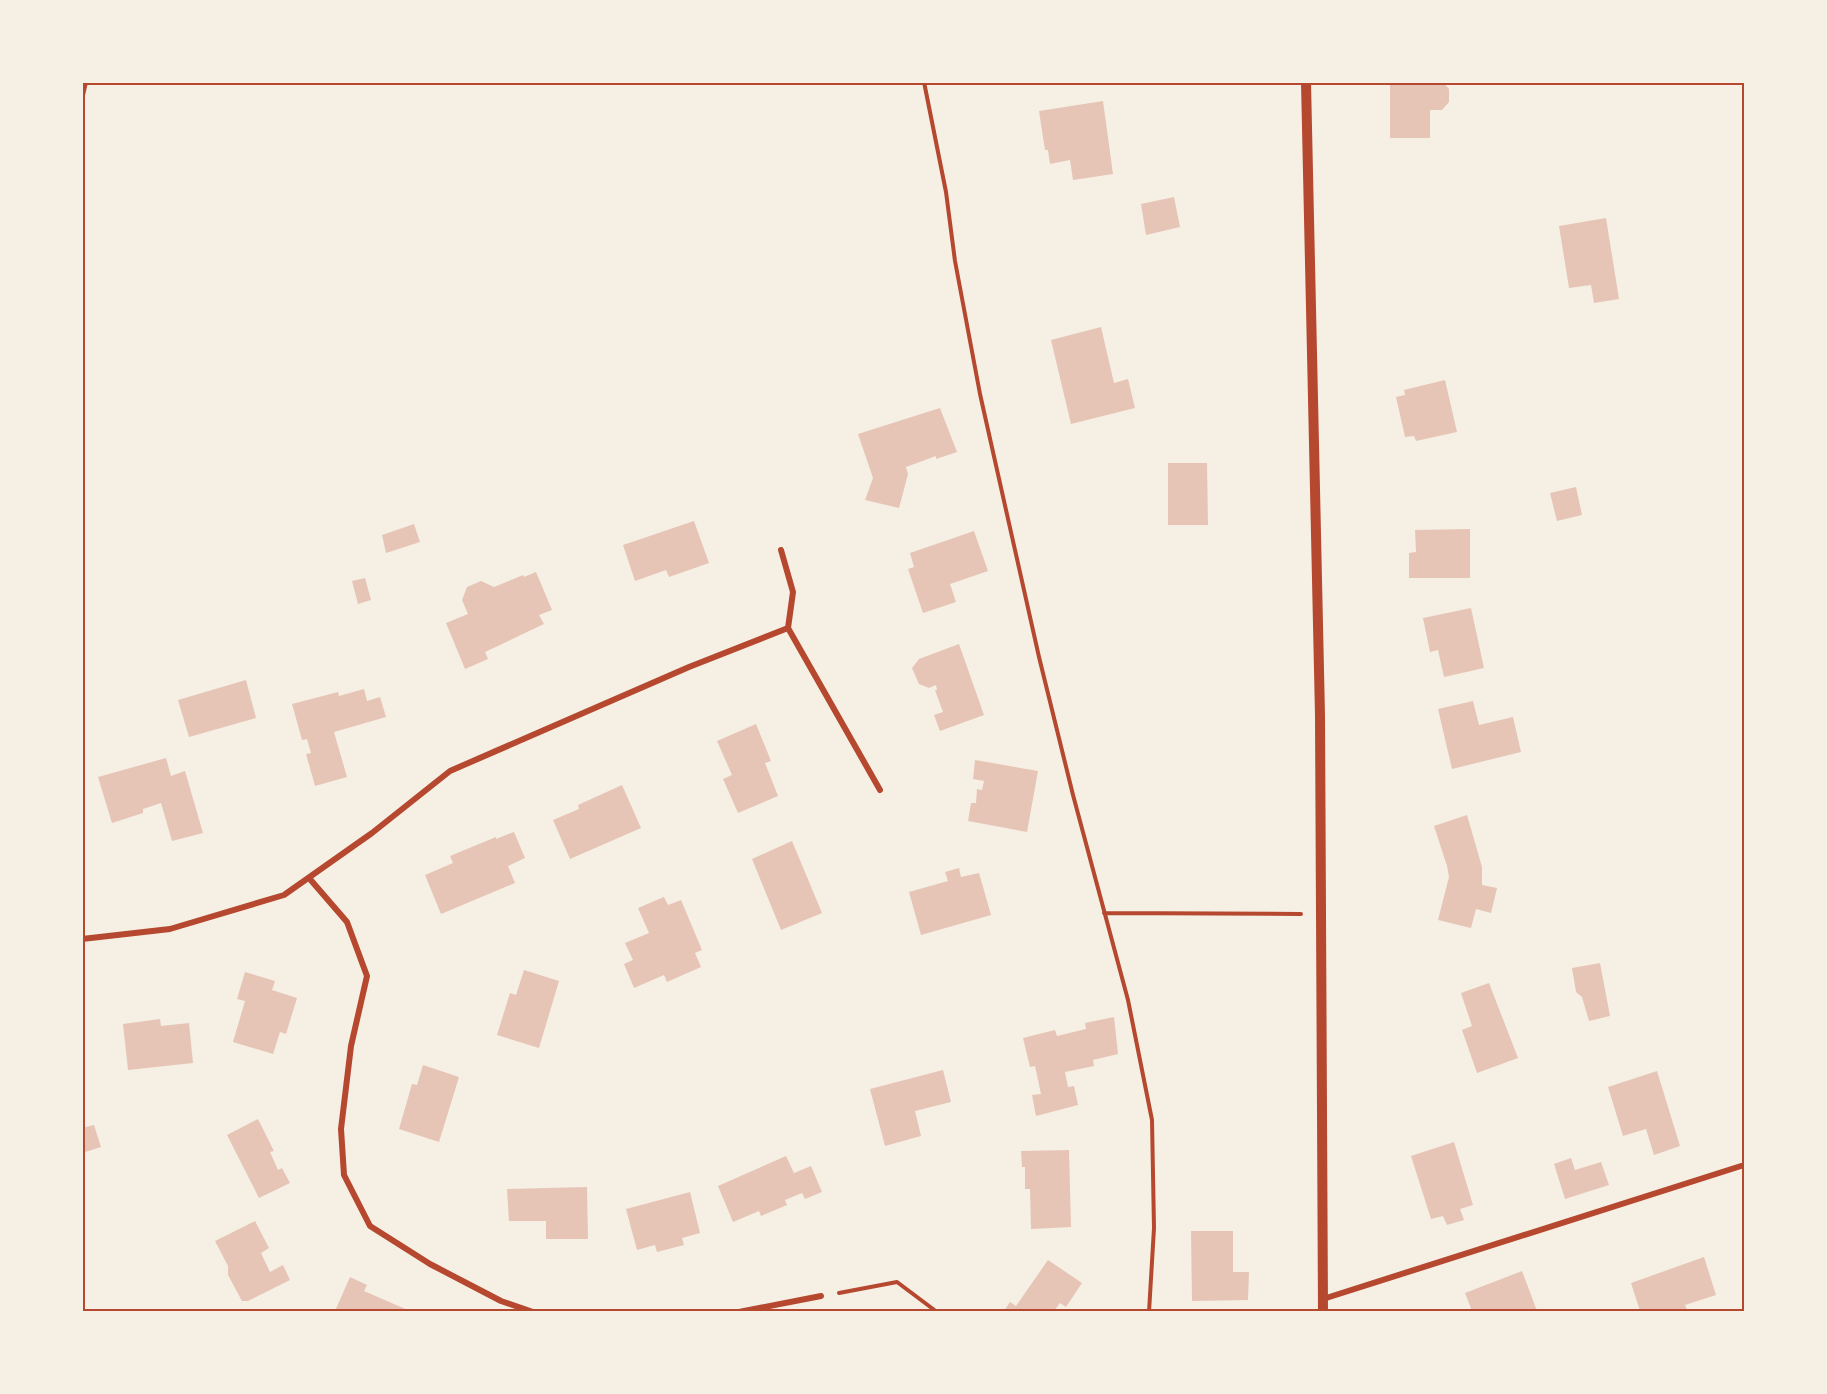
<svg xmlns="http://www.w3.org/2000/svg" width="1827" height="1394" font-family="Merriweather,serif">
<rect width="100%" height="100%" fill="#f6efe4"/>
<path fill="#e6c5b7" d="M1390,82H1443L1449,89V102L1442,110H1430V138H1390Z
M1103,101L1113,174L1073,180L1070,160L1050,164L1048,150H1045L1039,111Z
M1174,197L1180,227L1146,235L1141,204Z
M1606,218L1619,299L1594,303L1591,285L1569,288L1559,226Z
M1101,327L1114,383L1128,379L1135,408L1071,424L1051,340Z
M1445,380L1457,432L1416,441L1414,436L1405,437L1396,397L1405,395L1404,390Z
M940,408L957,452L936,459V456L906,467L908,474L899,508L865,500L873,478L858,434Z
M1168,463H1207L1208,525H1168Z
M1576,487L1582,515L1557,521L1550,493Z
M694,521L709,563L669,577L666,570L635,581L623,545Z
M414,524L420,542L386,553L382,535Z
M1470,529V578H1409V553L1416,552L1415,530Z
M974,531L988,571L950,584L956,602L923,613L908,569L914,567L910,553Z
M536,572L552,610L539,615L544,624L485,652L488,659L465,669L446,623L468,614L462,600L467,587L481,581L494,587L523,575L524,577Z
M365,578L371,600L358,604L352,581Z
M1471,608L1484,668L1444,677L1438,650L1430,652L1423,618Z
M959,644L984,715L940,731L934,715L943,712L935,690H937L936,685L929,688L919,684L912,668L919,659Z
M246,680L256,718L189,737L178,700Z
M364,689L367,701L380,697L386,717L334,732L347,777L315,786L306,754L311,753L307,739L302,740L292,704L338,692L339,696Z
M1473,701L1479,725L1513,717L1521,752L1452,769L1438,709Z
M756,724L771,761L765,763L778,796L738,813L723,779L732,775L717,741Z
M166,758L171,776L185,771L203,833L172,841L161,803L143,809V813L112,823L98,777Z
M975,760L1038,771L1027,832L968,821L971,803H976L977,789L982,790L984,781L973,779Z
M622,785L641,828L570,859L553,820L579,809L578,805Z
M1467,815L1482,867V885L1497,888L1491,913L1476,909L1471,928L1438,920L1449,877L1447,866L1434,826Z
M514,832L525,858L508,866L515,883L441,914L425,875L453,863L450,856L496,837V839Z
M792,841L822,913L781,930L752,859Z
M959,868L961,877L979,873L991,915L921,935L909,892L948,881L945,872Z
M664,897L668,905L681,900L702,950L695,953L701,967L667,982L664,975L634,988L624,964L633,960L625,943L649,933L638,908Z
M1600,963L1610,1016L1589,1021L1582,997L1576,992L1572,968Z
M524,970L559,981L539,1048L497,1035L510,993L516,995Z
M245,972L275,981L272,990L297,998L286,1034L280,1032L273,1054L233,1042L245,1001L237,999Z
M1489,983L1518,1058L1477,1073L1462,1030L1472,1026L1461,993Z
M1114,1017L1118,1054L1093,1060L1094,1066L1065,1072L1068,1087L1074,1086L1078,1105L1036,1116L1032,1095L1041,1094L1035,1066L1030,1067L1023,1038L1055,1030L1057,1036L1086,1029L1085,1023Z
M160,1019L161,1026L189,1023L193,1063L128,1070L123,1024Z
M423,1065L459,1077L439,1142L399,1129L412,1084L417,1085Z
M943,1070L951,1102L915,1111L921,1136L885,1146L870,1089Z
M1657,1071L1680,1146L1654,1155L1646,1129L1623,1136L1608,1087Z
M258,1119L274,1151L270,1152L278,1170L282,1168L290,1183L259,1198L227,1135Z
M94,1125L101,1147L82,1153V1128Z
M1454,1142L1473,1205L1460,1209L1464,1220L1447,1225L1443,1216L1431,1219L1411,1156Z
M1069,1150L1071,1227L1031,1229L1030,1189H1025V1167H1022L1021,1151Z
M786,1156L794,1173L811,1166L822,1192L805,1199L802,1193L785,1200L787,1205L761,1216L759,1211L733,1222L718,1186Z
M1571,1158L1575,1170L1601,1162L1609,1185L1565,1199L1554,1164Z
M587,1187L588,1239H546V1221H509L507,1189Z
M690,1192L700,1233L682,1238L684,1245L657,1252L655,1245L637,1250L626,1209Z
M255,1221L269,1248L261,1253L270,1272L283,1265L290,1280L248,1301H242L228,1275V1266L215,1241Z
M1191,1231H1233V1272H1249L1248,1300L1192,1301Z
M1704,1257L1716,1295L1685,1305L1687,1310L1682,1311H1640L1631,1283Z
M1048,1260L1082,1283L1066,1307L1060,1303L1054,1311H1004L1010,1302L1016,1306Z
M1522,1271L1537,1311H1472L1465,1293Z
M350,1277L367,1285L364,1291L410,1311H335Z"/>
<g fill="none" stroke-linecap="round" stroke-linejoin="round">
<path stroke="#b5482f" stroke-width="4" d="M924,82L946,192L955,261L980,394L1039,657L1073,795L1128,1000L1152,1120L1154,1228L1149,1312
M1104,913L1301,914
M839,1293L897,1282L937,1312"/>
<path stroke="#b5482f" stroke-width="6" d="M82,95L85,82
M788,628L880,790
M309,878L347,922L367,976L351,1046L341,1129L344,1175L370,1226L430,1264L501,1301L533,1312
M82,939L170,929L284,895L372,833L450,771L689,667L788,628L793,592L781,550
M1323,1299L1741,1166
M739,1312L821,1296"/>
<path stroke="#b5482f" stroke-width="10" d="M1306,82L1320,715L1323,1312"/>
</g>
<rect width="1827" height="1394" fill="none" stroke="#f6efe4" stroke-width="168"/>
<rect x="84" y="84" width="1659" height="1226" fill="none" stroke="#b5482f" stroke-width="2"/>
</svg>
